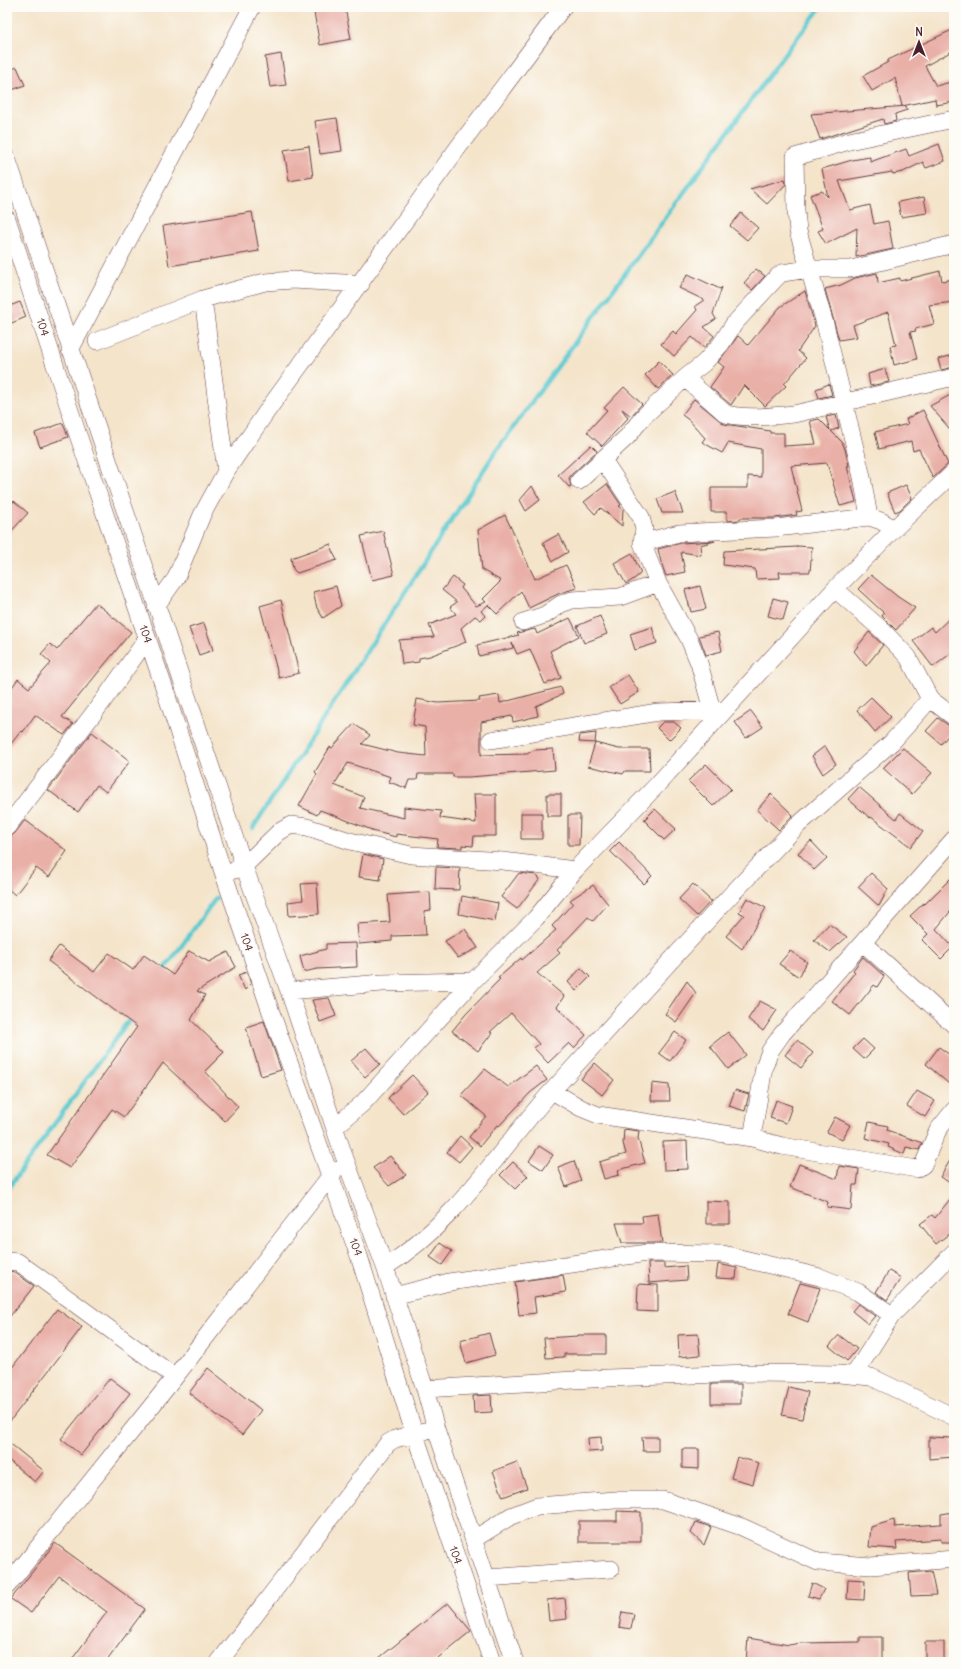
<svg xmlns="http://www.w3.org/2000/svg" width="961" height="1669" font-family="Delius,sans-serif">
<rect width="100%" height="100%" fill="#fdfcf7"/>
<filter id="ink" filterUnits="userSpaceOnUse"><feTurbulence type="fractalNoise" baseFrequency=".025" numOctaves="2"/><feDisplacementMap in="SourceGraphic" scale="8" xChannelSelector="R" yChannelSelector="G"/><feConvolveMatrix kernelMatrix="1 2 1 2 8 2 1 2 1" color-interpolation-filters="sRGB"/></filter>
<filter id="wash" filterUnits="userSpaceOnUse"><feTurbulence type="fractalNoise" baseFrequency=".012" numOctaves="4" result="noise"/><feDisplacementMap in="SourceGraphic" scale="16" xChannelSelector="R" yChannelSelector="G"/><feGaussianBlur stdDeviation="0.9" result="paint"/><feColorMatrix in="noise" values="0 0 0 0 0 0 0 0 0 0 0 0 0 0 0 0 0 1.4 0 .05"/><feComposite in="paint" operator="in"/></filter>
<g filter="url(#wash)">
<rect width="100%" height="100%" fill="#f4e4ca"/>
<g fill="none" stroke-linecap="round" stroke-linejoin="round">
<path stroke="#5dcad1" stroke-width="4.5" d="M253,828L494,454L781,59L821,7
M162,973L216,898
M7,1190L131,1017"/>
</g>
<g id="blocks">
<path fill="#e9b0a8" d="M313,7H345L351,39L320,45Z
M954,29V50L925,66L936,86L954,81V102L936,105L935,99L902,106L895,78L872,91L863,76L888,62V60Z
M281,54L286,85L270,87L265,57Z
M17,67L25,85L7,92V71Z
M906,106L907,110L895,114L896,121L884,124L883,119L820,139L811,114Z
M337,118L342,151L320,154L315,121Z
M939,144L945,161L926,168L923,162L903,172L893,174L892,172L839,181L850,210L870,205L874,224L888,221L893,249L856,257L857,228L826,244L818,231L823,229L810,195L822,191L828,197L822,169L852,160L870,157V162L906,149L909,156Z
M309,146L313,177L289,181L284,150Z
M785,179L786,184L767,204L750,189Z
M924,197L927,213L901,217L898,202Z
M252,212L259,251L169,266L163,226Z
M741,213L758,228L747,240L730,226Z
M756,269L765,276L752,290L744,283Z
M940,271L942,281L954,279V302L929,305L934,324L915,329L916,331L910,332L917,359L894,365L890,346L896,345L888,312L853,325L857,337L839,340L825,289L841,285L855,278L877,273L878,283L900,278V281Z
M688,274L720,289L722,287L713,314L716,319L704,327L714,336L704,348L692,337L674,356L661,344L673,331L676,334L697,310L695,306L704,300L679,288Z
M805,291L815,326L798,351L806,358L784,384L786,386L765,406L744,385L731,405L710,387L724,367L718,362L738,336L748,345L780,307Z
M20,302L26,317L7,325V307Z
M954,355V367L941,370L938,359Z
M659,361L673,375L658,389L645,375Z
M885,369L889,382L870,386L868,374Z
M829,384L832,395L819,398L816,389Z
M624,387L642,404L631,416L622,409L628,418L602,446L587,432L607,410L604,408Z
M954,393V434L930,406Z
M694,399L724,424L770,431V433H784V446L816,444L810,421L819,419L830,430L826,417L836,415L839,428L831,431L842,442L845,449L849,466H847L856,502L840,506L827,463L791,466L802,511L796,512L797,515L775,518H740V520L727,521V512H711V488H748V476L761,477V449L728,443L722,453L702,442L705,438L690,421L682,415Z
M923,410L948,464L933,478L919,449L913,451L911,441L879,449L875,432L908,424L906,419Z
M63,423L68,437L40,447L35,433Z
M591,445L597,451L572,474L569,478L571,486L569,487L558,475Z
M607,484L621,505L619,506L623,509L622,526L601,508L595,514L584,502Z
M906,485L912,498L900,510L895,512L887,493Z
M532,486L540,500L526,511L520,500Z
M675,492L683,513H662L657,499Z
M14,501L28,513L7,536V509Z
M505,515L535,579L566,565L577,588L560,593L529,608L521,591L497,614L488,605L481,611L485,616L481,620L475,616L461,628L466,642L430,656L419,658V662L402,664L399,640L434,637L429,625L456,614L450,607L457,602L442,590L453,577L463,585L461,588L476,606L486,602L483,599L501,581L482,570L478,530Z
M383,531L394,575L372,580L361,536Z
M559,534L568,552L553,561L543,543Z
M715,541L700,545L701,555L681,552L685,572L666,576L661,562L658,549L681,543Z
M331,544L332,551L337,560L297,573L293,569L291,558Z
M797,546L812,547L810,572H779L780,578L756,579L755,569L723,565L724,551L797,547Z
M632,553L641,573L634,579L626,584L614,563Z
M871,575L898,597L915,608L896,630L882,616L884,613L858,589Z
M336,586L341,606L323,618L317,608L313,592Z
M700,586L706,609L691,612L685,590Z
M773,598L788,602L783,620L768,616Z
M281,600L299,673L279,678L260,606Z
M96,603L131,632L62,717L73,724L64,735L35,715L23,732L21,731L7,749V694L18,679L29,688L51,663L41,654L50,644L57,650Z
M954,614V651L933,667L913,641L931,627L935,632Z
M600,616L607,634L584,643L577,626Z
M570,618L579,636L550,651L561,678L545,684L530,649L517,654L512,643L513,648L479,656L477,645L519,635L517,633L535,629L537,634Z
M204,623L213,650L199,655L189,628Z
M652,627L657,643L635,650L630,634Z
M718,632L722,651L706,655L699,636Z
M869,632L883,645L866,666L854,651Z
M628,675L639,692L620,704L609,687Z
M561,687L563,694L536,706L538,716L513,722L512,716L481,722V755L527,754L534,750L553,749L555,770L469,777H453V774H418L417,780H409L406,788L389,782L391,777L348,763L334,785L364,797L360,808L404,818V807L441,811L440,818L476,823L474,794H496V836H474L473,846L462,845V848L437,847L438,839L396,834V837L372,831V830L320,810L317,815L299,806L317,774L315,772L330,747L332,748L354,724L370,735L362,744L398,753L426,756L425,727L413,725L417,699L438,703L480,701L479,698L499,695L500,703Z
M871,697L891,717L875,732L857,710Z
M751,711L763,727L746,738L735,722Z
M938,718L954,729L941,744L926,731Z
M663,722H674L681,728L669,740L657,728Z
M92,732L130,761L106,792L97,785L78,812L48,790Z
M596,733L595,743L579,742L580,735Z
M595,743L619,749H649L650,771H625L623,774L588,766Z
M825,746L836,764L823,774L812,756Z
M903,748L932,773L912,794L883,768Z
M706,764L731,789L713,806L688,781Z
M859,787L896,819L900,813L923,831L911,847L871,817L870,818L848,799Z
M547,794H561V816H547Z
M771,794L793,815L779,830L757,810Z
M655,809L676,829L664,840L644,820Z
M521,813H542V839H521Z
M568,815H580L579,845H568Z
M25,820L67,851L49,877L36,868L15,895L7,888V839L15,833Z
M811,841L827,858L814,870L798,853Z
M619,842L652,876L644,884L610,851Z
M363,854L383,859L380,880L359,877Z
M436,867L460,868L459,890L435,889Z
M519,873L536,875L540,879L517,909L501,897Z
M871,873L888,889L879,906L858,887Z
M954,875V907L936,929L953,947L941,959L922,940L928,934L910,916L924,903L925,904Z
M317,883L319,914L289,916L288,902L303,900L301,884Z
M693,884L711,901L697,916L679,899Z
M593,885L608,904L593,921L588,917L557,950L560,953L537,973L564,996L557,1007L586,1035L574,1048L569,1043L548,1063L534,1048L539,1044L511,1013L490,1032L492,1033L478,1051L452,1031L466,1014L500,979L498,978L521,958L522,960L556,930L552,926L573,903L570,900Z
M430,892L431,910L424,911L426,935L392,936V941L359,944L357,924L390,922L388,895Z
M462,896L498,903L495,921L459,914Z
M747,898L766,908L742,949L726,936L744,915L739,912Z
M829,924L847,937L830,952L814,940Z
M465,929L478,948L458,958L445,941Z
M356,943L357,967L317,969L304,972L300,956L326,949V944Z
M59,946L94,972L109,953L133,970L144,955L173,975L189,951L209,962L228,952L236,967L197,991L205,995L191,1020L224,1052L205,1071L238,1107L225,1121L163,1063L124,1117L112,1109L70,1168L47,1155L137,1027L48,961Z
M790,951L807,962L799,977L779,964Z
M863,957L884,976L877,987L874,985L850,1015L832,1001L855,972L853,970Z
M581,968L590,977L576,991L568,982Z
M247,972L251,984L245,990L238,975Z
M687,981L696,993L676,1022L665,1014Z
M329,998L336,1016L320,1022L312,1000Z
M760,1001L777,1010L763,1031L748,1019Z
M264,1021L281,1070L261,1076L246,1027Z
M675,1032L686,1040L670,1061L659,1053Z
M728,1032L746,1055L728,1069L710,1046Z
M863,1039L874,1049L864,1059L853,1049Z
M797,1040L813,1053L801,1068L785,1055Z
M939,1047L954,1058V1077L949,1084L926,1064Z
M366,1048L380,1064L365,1077L351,1061Z
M595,1063L614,1080L602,1095L581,1079Z
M536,1066L547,1080L530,1093L499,1126L497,1125L480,1146L469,1137L486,1116L461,1095L485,1069L508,1087Z
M412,1075L428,1092L403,1114L388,1098Z
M652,1083L669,1085L670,1101H651Z
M735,1090L749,1094L745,1111L729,1106Z
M917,1091L935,1101L925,1117L907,1106Z
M776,1100L792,1106L786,1123L770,1118Z
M835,1117L850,1125L842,1140L827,1132Z
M869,1122L888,1126L887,1130L922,1143L919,1150L906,1147L904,1154L888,1147L889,1144L865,1138Z
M624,1129L639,1131L638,1138L645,1163L618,1170L619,1175L604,1179L599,1162L626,1154L623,1143Z
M460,1136L472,1147L459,1162L447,1152Z
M687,1141L688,1169L664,1170L663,1142Z
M539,1146L553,1155L543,1170L529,1161Z
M954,1154V1185L940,1177Z
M390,1156L406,1175L389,1186L373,1168Z
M574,1161L581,1181L566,1187L558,1167Z
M513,1162L528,1176L515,1189L500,1175Z
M799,1164L837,1179L839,1166L859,1169L857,1185H853L851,1210L827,1207L828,1202L790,1187Z
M954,1194V1230L936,1244L920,1224L932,1215L935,1218Z
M706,1201L730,1202V1224H706Z
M658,1214L662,1243H622L616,1223H643L642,1216Z
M440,1243L452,1251L442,1265L430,1257Z
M648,1263H664V1268L686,1266L687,1280L649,1283Z
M718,1264L737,1268L736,1279L716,1278Z
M11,1271L14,1272L34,1286L7,1320V1277Z
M889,1271L901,1278L887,1300L876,1292Z
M563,1275L566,1292L534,1297L536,1313L519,1315L515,1282Z
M800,1283L820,1288L808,1322L788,1314Z
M638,1284L658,1285V1312L637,1311Z
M858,1304L875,1316L868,1324L852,1311Z
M57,1309L82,1327L7,1425V1374Z
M489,1333L495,1355L466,1363L460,1341Z
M698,1334L700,1355L679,1357L678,1335Z
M578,1335H606V1354H564V1357L546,1358L544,1338L578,1336Z
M839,1335L857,1349L847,1361L829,1346Z
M208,1368L261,1410L242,1435L189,1393Z
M110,1378L130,1393L81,1455L61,1439Z
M711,1384H741V1404H711Z
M789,1387L808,1392L802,1419L782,1415Z
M491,1395L492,1412L474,1413L473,1396Z
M601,1437L602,1451L589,1452L588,1438Z
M642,1437H658V1451H643Z
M929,1437L952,1438L953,1457L929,1459Z
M7,1441L44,1471L35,1482L7,1459Z
M682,1449H699V1469L682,1468Z
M737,1457L759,1463L753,1484L731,1478Z
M517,1462L527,1488L503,1497L493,1471Z
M617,1511L641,1512V1542H579V1521H617Z
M954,1512V1542H941V1539L896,1542L897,1549L869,1547L871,1527L894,1520L895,1527L941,1524V1514Z
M696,1522L711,1527L704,1545L691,1533Z
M55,1543L145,1609L106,1662H70L107,1612L59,1576L31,1613L11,1599Z
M931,1571L936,1595L911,1596L909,1573Z
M848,1579L865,1580L864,1600L847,1599Z
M812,1583L824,1589L819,1599L808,1596Z
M565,1598L567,1619L549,1621L547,1600Z
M448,1603L471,1631L433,1662H374Z
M622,1612L634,1614L631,1629L619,1627Z
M860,1637H882V1662H746L748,1638L789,1645L801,1643L860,1642Z
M925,1642H944V1662H925Z"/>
</g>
</g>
<g filter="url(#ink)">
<use href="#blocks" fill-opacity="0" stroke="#643d43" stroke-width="1"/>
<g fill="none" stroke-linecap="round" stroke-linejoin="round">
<defs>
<path id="minor" d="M7,158L244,866L289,991L344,1156L385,1267L425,1389L436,1429L515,1662
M7,219L77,432L165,690L224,875L272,1015L359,1256L410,1420L492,1662
M203,299L226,471
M97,341L203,299L265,282L293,280L361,284
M70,350L252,7
M685,378L726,414C743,419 776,416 794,414L954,377
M603,460L641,517L644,529L642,543L658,583L689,639L699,663L712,710
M579,481L627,437L644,416L685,378L704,363L721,344L734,324L777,277L782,273L809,269H851L954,244
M869,517L862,477L825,324L798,231L796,211L795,157L849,141L954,119
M642,543L679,533L776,528L869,517L881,521L894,529
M156,606L176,578L202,515L226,471L267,411L457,149L563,7
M523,622L545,615L561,604L572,600L620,597L658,583
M930,699L954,717
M491,740L658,712L722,710
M7,827L103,701L147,639
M235,870L244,866L279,832L291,825L307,827L350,841L411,855L503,861L575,870
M863,943L954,1025
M289,991L382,983L473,981
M552,1091L728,898L798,825L892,742L930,699L908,657L882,630L835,589
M335,1127L363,1103L473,981L536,918L575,870L656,786L835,589L894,529L954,472
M752,1138L764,1067L770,1051L782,1034L954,839
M7,1261L18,1262L175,1377
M385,1267C455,1224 498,1151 552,1091L581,1108L598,1115L752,1138L782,1146L917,1169L923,1165L938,1130L954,1110
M394,1296L449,1282L647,1253L723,1254L820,1277L858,1292L892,1315
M854,1375L892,1315L954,1252
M425,1389L608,1378L750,1373L839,1374L871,1377L954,1417
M474,1539L511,1516L537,1506L615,1500H663L742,1527L818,1562L871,1566L954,1559
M487,1578L611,1569
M7,1586L175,1377L335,1170
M219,1662L388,1443L395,1439L425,1431"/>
</defs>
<use href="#minor" stroke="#643d43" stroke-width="18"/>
<use href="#minor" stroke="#fff" stroke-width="17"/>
</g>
</g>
<g text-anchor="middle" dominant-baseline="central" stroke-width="4" stroke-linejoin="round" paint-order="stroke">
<g font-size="11" fill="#4a1f2b" stroke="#fdfcf7">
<text transform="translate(43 327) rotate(72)">104</text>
<text transform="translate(146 634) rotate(71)">104</text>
<text transform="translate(247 942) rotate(71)">104</text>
<text transform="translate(356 1247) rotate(70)">104</text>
<text transform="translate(456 1555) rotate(71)">104</text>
</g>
</g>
<rect width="961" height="1669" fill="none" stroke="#fdfcf7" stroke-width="24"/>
<g transform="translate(919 42)" stroke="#fdfcf7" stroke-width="3" paint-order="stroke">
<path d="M0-3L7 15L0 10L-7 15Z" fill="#4a1f2b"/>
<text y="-6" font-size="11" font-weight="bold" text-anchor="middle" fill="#4a1f2b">N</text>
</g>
</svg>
